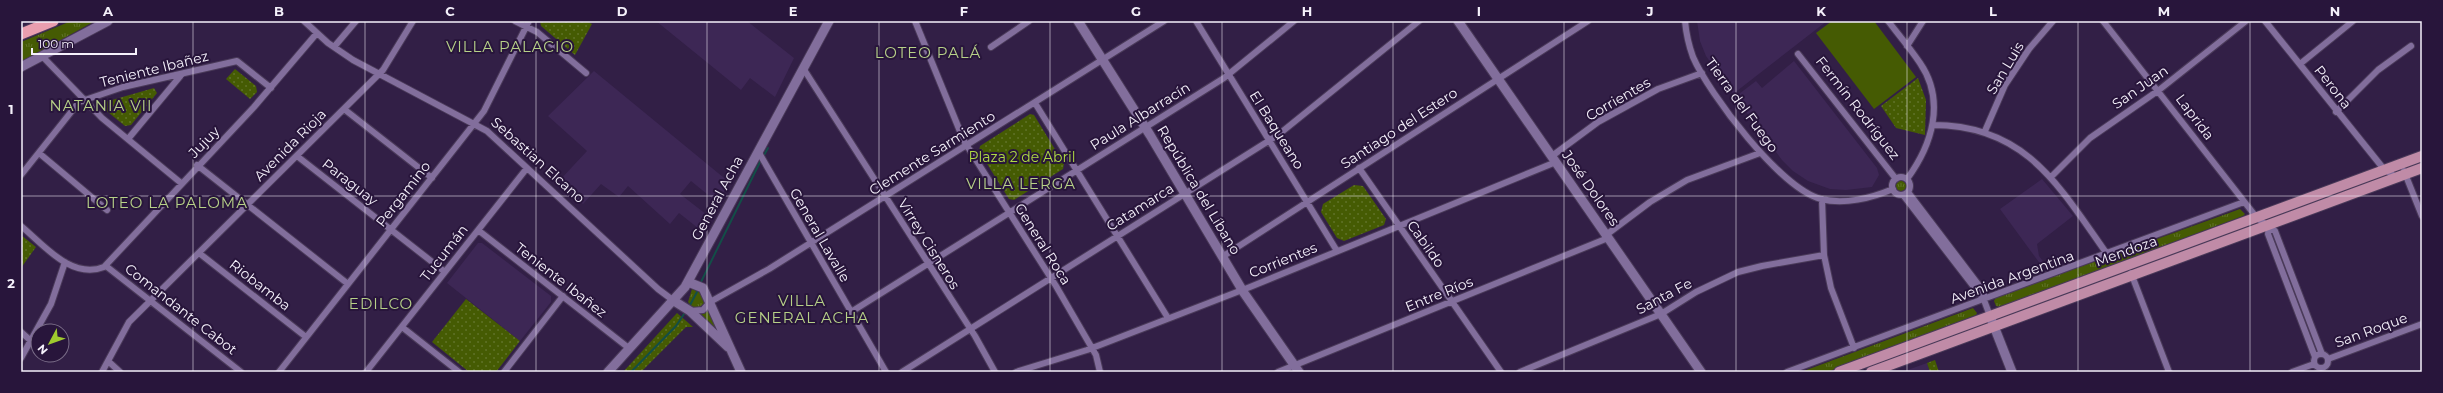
<svg xmlns="http://www.w3.org/2000/svg" width="2443" height="393" font-family="Montserrat,sans-serif">
<defs>
<pattern id="grass-tufts" width="24" height="20" patternUnits="userSpaceOnUse"><rect width="24" height="20" fill="#455b03"/><path d="M3 7l-1-3M5 7V3M7 7l1-3M15 17l-1-3M17 17v-4M19 17l1-3" fill="none" stroke="#607329"/></pattern>
<pattern id="park-dots" width="8" height="8" patternUnits="userSpaceOnUse"><rect width="8" height="8" fill="#455b03"/><path d="M2 2h.1M6 6h.1" fill="none" stroke="#607329" stroke-width="1.8" stroke-linecap="round"/></pattern>
</defs>
<rect width="100%" height="100%" fill="#321f46"/>
<path fill="#3d2755" d="M656,21H747L794,58L775,97L750,78L741,90Z
M1697,21H1827L1733,94L1706,56L1700,41Z
M1794,61L1877,168L1879,175L1872,187L1846,190L1830,189L1808,181L1793,171L1782,160L1735,97L1756,81L1762,88Z
M594,71L729,182L718,203L691,181L680,194L711,218L703,232L679,213L670,224L628,186L619,197L601,184L583,204L559,181L587,151L548,116Z
M2042,179L2073,216L2037,244L2039,256L2045,264L2041,265L2000,209Z
M478,243H482L551,296V302L520,341L447,283Z
M1927,363L1930,372H1902Z"/>
<path fill="url(#grass-tufts)" d="M71,21H95L21,62V42Z
M1896 186a5 5 0 1 1 10 0a5 5 0 1 1-10 0Z
M2240,209L2245,214L2243,216L2000,307L1996,306L1994,301L1996,297Z
M2276,239L2318,350L2317,351L2273,240Z
M692,289L700,292L705,303L698,308L692,307L688,302Z
M1973,308L1977,313L1976,315L1827,372H1801Z
M708,311L718,331H717L701,314Z"/>
<path fill="url(#park-dots)" d="M540,21H586L592,24L575,55L541,26Z
M235,69L256,86L257,92L250,99L226,79Z
M1918,78L1926,100L1925,135L1896,128L1881,106Z
M154,88L157,93L131,125L125,126L103,108L105,102Z
M1030,114L1034,115L1064,164L1063,169L1014,200L1009,199L979,151L980,146Z
M1354,185L1363,186L1386,219L1384,225L1344,241L1337,238L1321,212L1323,204Z
M21,235L36,247L21,268Z
M466,299L520,341L496,372H469L432,342Z
M677,313L693,327H686L641,372H623Z
M1935,360L1939,372H1930L1927,363Z"/>
<path fill="#455b03" d="M1832,21H1874L1916,77L1874,109L1816,33Z"/>
<g fill="none" stroke-linecap="round" stroke-linejoin="round">
<path stroke="#134e48" stroke-width="2" d="M763,157L768,148
M700,284L761,160
M689,307L698,290
M631,372L676,326L686,311"/>
<defs>
<path id="street" d="M304,21L328,43L353,60L487,131L658,289L674,301
M515,21L537,32L586,73
M915,21L964,141L1056,286L1096,355L1100,372
M1196,21L1337,251
M1685,21C1686,32 1689,46 1693,57C1709,94 1781,189 1821,199C1844,205 1872,198 1893,189
M1888,21C1899,35 1910,48 1920,63C1946,101 1932,145 1907,179
M2103,21L2257,218L2275,231L2322,354
M2265,21L2383,168L2397,178
M1907,46L1923,21
M334,47L356,21
M991,47L1029,21
M1798,54L1896,179
M42,56L102,118L181,183
M2300,64L2353,21
M803,68L975,336L995,372
M1035,103L1168,318
M344,109L432,178
M2336,112L2378,70L2411,46
M1933,125C2026,125 2059,186 2107,254
M1985,131L2005,85L2029,49L2053,21
M128,139L182,74
M758,151L886,372
M39,153L107,210
M297,156L445,272
M1552,156L1598,122L1658,89L1702,73
M197,165L348,284
M1359,168L1501,372
M2404,171L2422,216
M21,175L79,102L123,87L237,61L271,88
M1892 186a9 9 0 1 1 18 0a9 9 0 1 1-18 0Z
M2051,177L2090,138L2159,90L2246,21
M1908,192L1984,292V300L1990,316
M1903,195L1984,300
M1822,199L1824,255L1831,288L1854,348
M21,226C43,244 71,280 104,267L254,107L317,33
M2269,226L2268,234L2315,357
M478,230L630,349
M1606,235L1650,202L1687,180L1760,153
M199,253L306,337
M1222,257L1588,21
M106,266L241,372
M2131,273L2169,372
M690,311L703,310L710,302L769,269L1164,21
M851,312L1224,78L1294,21
M402,327L459,372
M21,332L31,341
M2314 361a7 7 0 1 1 14 0a7 7 0 1 1-14 0Z
M21,358L51,304L65,262
M2328,359L2422,324
M108,361L120,372
M102,372L129,322L383,70L413,21
M279,372L484,111L529,21
M366,372L527,168
M504,372L563,296
M902,372L1278,135L1419,21
M1016,372L1087,350L1250,287L1556,162
M1278,372L1608,238
M1520,372L1661,314L1696,292L1738,272L1762,266L1824,255
M1787,372L2244,202
M2292,372L2314,364"/>
<path id="secondary" d="M1078,21L1150,135L1244,293L1299,372
M1458,21L1701,372
M21,67L108,21
M688,282L703,288L741,372
M674,301L690,311L728,347
M1990,316L2012,372
M608,372L685,287L829,21"/>
<path id="primary" d="M1839,372L2422,156
M1871,372L2422,168"/>
<path id="highway" d="M21,34L53,21"/>
</defs>
<use href="#street" stroke="#4a3a59" stroke-width="8"/>
<use href="#secondary" stroke="#4a3a59" stroke-width="11"/>
<use href="#primary" stroke="#4a3a59" stroke-width="12"/>
<use href="#highway" stroke="#4a3a59" stroke-width="13"/>
<use href="#street" stroke="#826e9c" stroke-width="6"/>
<use href="#secondary" stroke="#826e9c" stroke-width="9"/>
<use href="#primary" stroke="#c08ba7" stroke-width="10"/>
<use href="#highway" stroke="#ea9eaf" stroke-width="11"/>
</g>
<path fill="none" stroke="#f5f1fb" stroke-width="1" stroke-opacity="0.55" d="M193,21V372M365,21V372M536,21V372M707,21V372M879,21V372M1050,21V372M1222,21V372M1393,21V372M1564,21V372M1736,21V372M1907,21V372M2078,21V372M2250,21V372M21,196H2422"/>
<g text-anchor="middle" dominant-baseline="central" stroke-width="4" stroke-linejoin="round" paint-order="stroke">
<g font-size="14" fill="#f5f1fb" stroke="#28153b">
<text transform="translate(2005 68) rotate(-59)">San Luis</text>
<text transform="translate(154 69) rotate(-14)">Teniente Ibañez</text>
<text transform="translate(2140 87) rotate(-35)">San Juan</text>
<text transform="translate(2333 87) rotate(52)">Perona</text>
<text transform="translate(1618 99) rotate(-30)">Corrientes</text>
<text transform="translate(1742 105) rotate(54)">Tierra del Fuego</text>
<text transform="translate(1858 108) rotate(52)">Fermín Rodríguez</text>
<text transform="translate(1140 116) rotate(-32)">Paula Albarracín</text>
<text transform="translate(2195 117) rotate(53)">Laprida</text>
<text transform="translate(1399 128) rotate(-33)">Santiago del Estero</text>
<text transform="translate(1277 130) rotate(58)">El Baqueano</text>
<text transform="translate(204 142) rotate(-46)">Jujuy</text>
<text transform="translate(290 145) rotate(-45)">Avenida Rioja</text>
<text transform="translate(932 153) rotate(-32)">Clemente Sarmiento</text>
<text transform="translate(538 160) rotate(42)">Sebastian Elcano</text>
<text transform="translate(350 182) rotate(38)">Paraguay</text>
<text transform="translate(1591 188) rotate(55)">José Dolores</text>
<text transform="translate(1199 190) rotate(59)">República del Líbano</text>
<text transform="translate(403 194) rotate(-52)">Pergamino</text>
<text transform="translate(717 198) rotate(-62)">General Acha</text>
<text transform="translate(1140 207) rotate(-32)">Catamarca</text>
<text transform="translate(820 235) rotate(60)">General Lavalle</text>
<text transform="translate(929 244) rotate(58)">Virrey Cisneros</text>
<text transform="translate(1043 244) rotate(58)">General Roca</text>
<text transform="translate(1426 244) rotate(55)">Cabildo</text>
<text transform="translate(2126 251) rotate(-20)">Mendoza</text>
<text transform="translate(444 253) rotate(-52)">Tucumán</text>
<text transform="translate(1283 260) rotate(-22)">Corrientes</text>
<text transform="translate(2012 277) rotate(-20)">Avenida Argentina</text>
<text transform="translate(561 280) rotate(38)">Teniente Ibañez</text>
<text transform="translate(260 285) rotate(38)">Riobamba</text>
<text transform="translate(1439 294) rotate(-22)">Entre Ríos</text>
<text transform="translate(1664 296) rotate(-28)">Santa Fe</text>
<text transform="translate(181 309) rotate(38)">Comandante Cabot</text>
<text transform="translate(2371 330) rotate(-20)">San Roque</text>
</g>
<g font-size="14" fill="#afdb44" stroke="#28153b">
<text x="1022" y="157">Plaza 2 de Abril</text>
</g>
<g font-size="15" letter-spacing="1" fill="#b7d188" stroke="#28153b">
<text x="510" y="46">VILLA PALACIO</text>
<text x="928" y="52">LOTEO PALÁ</text>
<text x="101" y="105">NATANIA VII</text>
<text x="1021" y="183">VILLA LERGA</text>
<text x="167" y="202">LOTEO LA PALOMA</text>
<text x="802" y="300">VILLA<tspan x="802" dy="17">GENERAL ACHA</tspan></text>
<text x="381" y="303">EDILCO</text>
</g>
</g>
<rect width="2443" height="393" fill="none" stroke="#28153b" stroke-width="44"/>
<g transform="translate(50 343) rotate(229)"><circle r="19" fill="#28153b" stroke="#7a6d88"/>
<path d="M0-3L7 15L0 10L-7 15Z" fill="#9fca2e"/>
<text y="-6" font-size="11" font-weight="bold" text-anchor="middle" fill="#f5f1fb">N</text>
</g>
<path d="M32 48v6h104v-6" fill="none" stroke="#f5f1fb" stroke-width="2"/>
<text x="38" y="48" font-size="12" fill="#f5f1fb" stroke="#28153b" stroke-width="3" paint-order="stroke">100 m</text>
<rect x="22" y="22" width="2399" height="349" fill="none" stroke="#f5f1fb" stroke-width="1.5"/>
<g font-size="13" text-anchor="middle" font-weight="bold" fill="#f5f1fb">
<text x="108" y="16">A</text>
<text x="279" y="16">B</text>
<text x="450" y="16">C</text>
<text x="622" y="16">D</text>
<text x="793" y="16">E</text>
<text x="964" y="16">F</text>
<text x="1136" y="16">G</text>
<text x="1307" y="16">H</text>
<text x="1479" y="16">I</text>
<text x="1650" y="16">J</text>
<text x="1821" y="16">K</text>
<text x="1993" y="16">L</text>
<text x="2164" y="16">M</text>
<text x="2335" y="16">N</text>
<text x="11" y="114">1</text>
<text x="11" y="288">2</text>
</g>
</svg>
